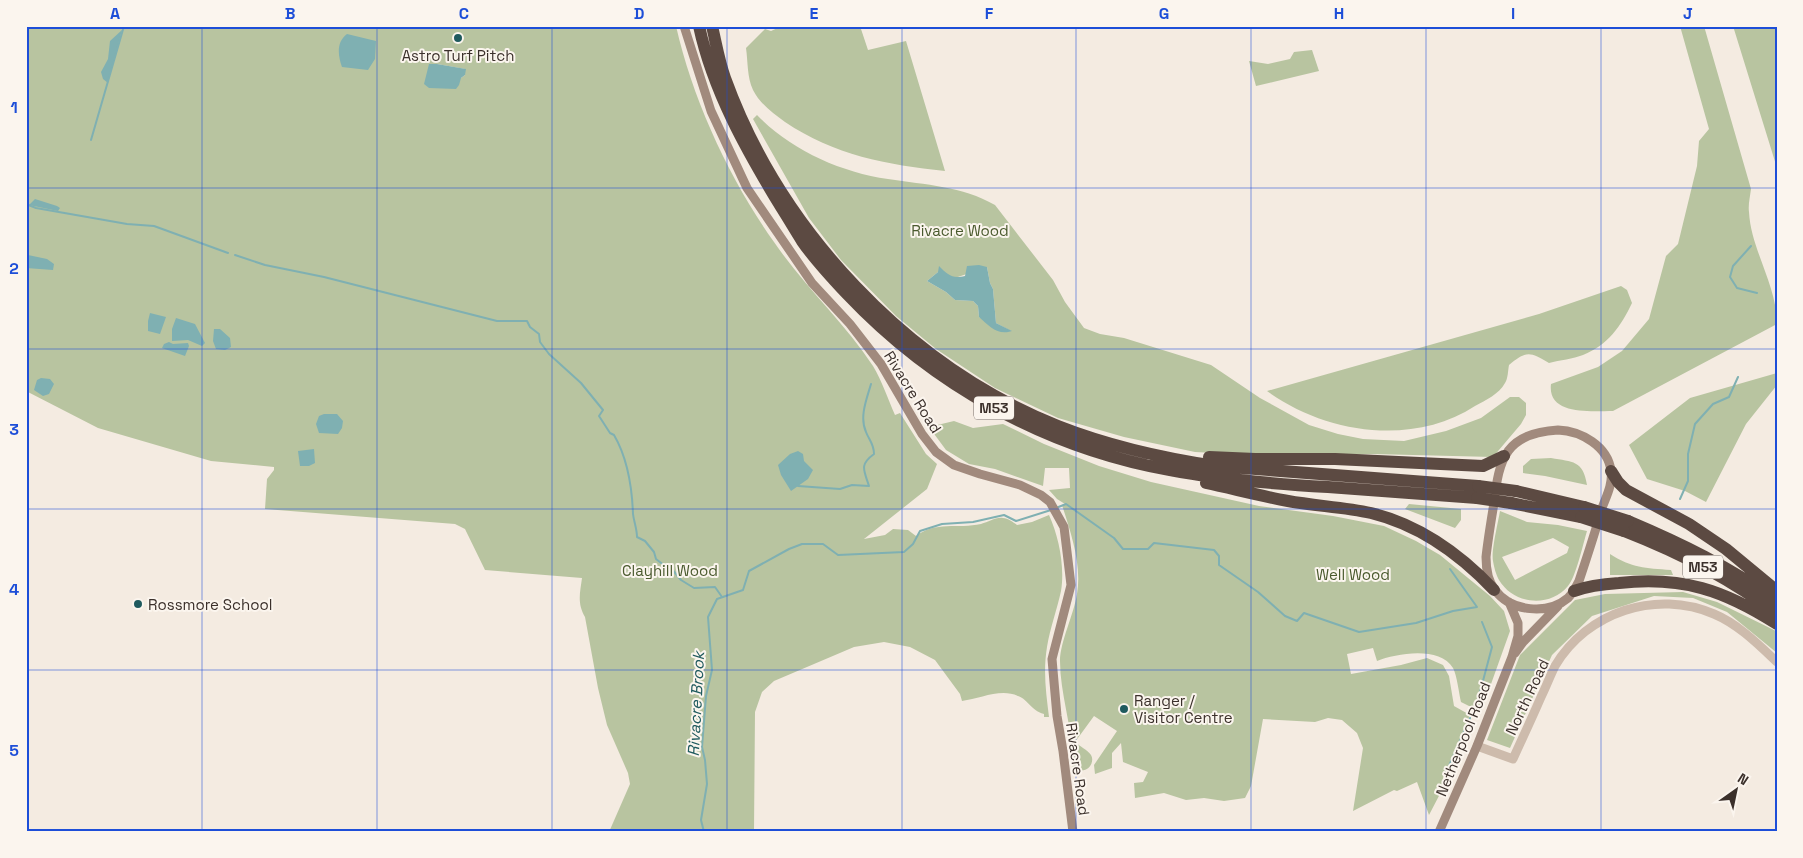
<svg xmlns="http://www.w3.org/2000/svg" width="1803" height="858" font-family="'Space Grotesk',sans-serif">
<rect width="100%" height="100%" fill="#f4ebe1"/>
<path fill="#b8c4a0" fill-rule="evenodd" d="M26,26H676C693,101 730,180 774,242C804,286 844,322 873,366C882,381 888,399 895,415L900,413L926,454L937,464L927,489L864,539L885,535L893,529L908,530L916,536C935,521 958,529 981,524C989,522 995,517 1003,518C1008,518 1013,522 1017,525L1032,522L1049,515C1059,537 1065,567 1061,591C1057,610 1050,628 1047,647C1043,672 1046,692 1049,717H1044V714C1030,710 1029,700 1018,696C1000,688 980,699 962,701L960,694L935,660L910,647L884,642L854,647L774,681L762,692L755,712L754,832H609L630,784L628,773L607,725L598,688L585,617C577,603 580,593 582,578L485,570L465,529L455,524L265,509L267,479L274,470V467L211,461L98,428L26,391ZM429,64H437L465,69V75L461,78Z
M782,26H860L868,50L906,41L945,171C887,165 834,155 785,122C773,113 760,104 753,90C747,77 748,62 746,48L765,29L771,31Z
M1680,26H1704L1751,189C1750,197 1748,205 1749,212C1751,250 1777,285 1777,324L1613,411C1592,411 1547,416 1551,384L1598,367L1622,351L1649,319L1666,256L1678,244L1697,166L1699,141L1709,129Z
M1733,26H1777V168Z
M1312,50L1319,71L1256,86L1249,61L1268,64L1290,59L1294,52Z
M757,115C791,150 840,172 888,179C926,185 962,186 995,205L1053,280L1065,302L1084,328L1100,334L1124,338L1211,365L1260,398L1309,425L1338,434L1363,439L1404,441L1446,431L1481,418L1510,397H1519L1526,403V415L1521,424L1493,457L1373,454L1273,456L1195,452L1124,437L1058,418L995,388L936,349L896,316L841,260L809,218L753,119ZM987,267L990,283L993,289L996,323L1011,331L979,317L978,306L973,301L955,300L946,292L927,281L938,272L955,278Z
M1621,286L1627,290L1632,303C1621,326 1608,345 1583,355C1573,359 1560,360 1549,363C1530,352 1527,350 1509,365C1508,370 1508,379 1505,383C1499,394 1486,400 1475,406C1412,447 1325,433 1267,391L1539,314Z
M1777,373V385L1746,424L1706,502L1685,491L1647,479L1629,445L1690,398Z
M954,421L973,428L1003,424L1044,444L1099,466L1151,482L1259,506L1333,516L1384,526L1416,541L1440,555L1490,596L1504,611L1510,631L1481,712L1461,702C1459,694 1457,675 1453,668C1440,646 1397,653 1377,661L1373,648L1347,654L1351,674L1401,665L1427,658L1443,665L1449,676L1454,706L1470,715L1448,768L1444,773L1441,792L1429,815L1417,782L1397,791L1394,790L1353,811L1363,748L1357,733L1342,720L1328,718L1315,722L1263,719L1251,786L1245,798L1224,801L1204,798L1186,800L1164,793L1135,798L1134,783L1143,782L1148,772L1123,762L1121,743L1112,753V768L1095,774L1094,765L1117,731L1094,716L1075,742C1079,746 1088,750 1091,755C1096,763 1085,778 1072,766C1074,730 1060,696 1060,661C1060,642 1074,614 1077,594C1082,565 1071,533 1062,505L1065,504L1057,499L1049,490L1070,488L1069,468H1045L1043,486L995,469L969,464L946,450L929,427Z
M1551,458C1573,462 1583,460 1587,485L1545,476L1523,473V466L1531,459Z
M1409,504L1461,509V520L1455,528L1405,509Z
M1500,511L1527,522L1558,525L1587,531C1583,544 1576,577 1568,586C1550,608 1514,605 1499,580C1496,575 1494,567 1493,561C1491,551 1498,523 1500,511ZM1553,538L1569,547L1567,553L1515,580L1502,557Z
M1610,554C1632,568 1645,568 1671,570L1673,575H1610Z
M1683,592L1717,602L1776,631L1777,653L1727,612L1693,598L1654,596L1592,616L1552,655L1510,748L1487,740L1520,655L1575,600L1605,594Z"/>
<path fill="#7fb0b2" d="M122,30L108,83L103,79L101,72L108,59L110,41Z
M347,34L376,41L375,59L368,70L342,67C338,56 336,42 347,34Z
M429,64H437L466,69L465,75L461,78L459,85L456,89L429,88L424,84Z
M35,199L57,206L60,208L58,211L29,205Z
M28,255L47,259L54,264L53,270L26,268V256Z
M979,265L987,267L990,283L993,289L996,323L1012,331C998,336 989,326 979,317L978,306L973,301L955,300L946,292L927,281L938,272L939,266C948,275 952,279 965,276L967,266Z
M150,313L166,317L160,334L148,331V321Z
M176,318L195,324L205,343L202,346L188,340L172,341V329Z
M214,329H220L230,338L231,347L225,350L216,349L213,341Z
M169,342L173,344L188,343L189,346L185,356L162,348L164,344Z
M41,378L50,379L54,384L49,394L43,396L34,390L37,380Z
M324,414H337L343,421L342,428L338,434L319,433L316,424L319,416Z
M314,449L315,463L309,466H300L298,451Z
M798,451L803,454L804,461L813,470L808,479L791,491L781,475L778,465L790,454Z"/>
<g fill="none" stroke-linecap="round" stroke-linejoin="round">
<path stroke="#7fb0b2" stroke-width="2" d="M91,140L124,26
M26,204L36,208L127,224L154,226L228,253
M1751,246L1733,266L1730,277L1737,288L1757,293
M235,255L265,265L324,277L497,321H527L530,327L539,334L540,342L549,354L581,383L603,410L599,416L610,433L614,435C628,459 632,486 633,514C634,522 637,529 637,537L645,541L654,552L656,559L665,566L671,568L681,580L694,588L715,587L722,597
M798,486L840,489L852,485L869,486C864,470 859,465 874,454C874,444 869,440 866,432C859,417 867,398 871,384
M1680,499L1688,481V454L1695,424L1713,404L1729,397L1738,377
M1056,508L1066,504L1114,538L1123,549H1148L1154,543L1214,550L1219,556V565L1258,592L1285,616L1297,621L1304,613L1359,632L1416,623L1453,611L1477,607L1450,569
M1476,707L1492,647L1482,622
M1444,773L1448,768L1470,718
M704,832L701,820L707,784L705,760L702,747L706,696L712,670L708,617L717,599L743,590L749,571L789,549L802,544H823L838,555L904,552L913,544L920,531L942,524L973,522L1004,515L1016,521L1051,510"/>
<path stroke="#cdbbac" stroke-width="9" d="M1477,746L1513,759C1522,739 1532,718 1541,697C1546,687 1550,676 1555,666C1587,612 1656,589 1714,614C1738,624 1758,644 1777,662"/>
<path stroke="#a18a7d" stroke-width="9" d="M684,26L711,111L747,188L812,283L850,324L881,364L922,434L936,452L954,465L980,474L1020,485L1041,495L1050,502L1064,527L1071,585L1052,659L1057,716L1063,751L1073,832
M1558,430C1581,431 1608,446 1611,471C1613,484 1606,497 1602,508C1595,533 1587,557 1579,581C1576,587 1573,593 1568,598C1548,615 1511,612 1495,590C1488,581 1486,567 1486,557C1488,539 1491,521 1494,503C1499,458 1506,433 1558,430Z
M1515,653L1523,642L1558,606
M1439,832L1477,746L1512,657L1518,636V623L1509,602"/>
<path stroke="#5c4a42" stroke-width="12" d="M699,26C713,91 747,151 781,207C788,218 795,230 802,241C815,260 831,277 847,294C933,385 1046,448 1170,470C1222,480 1275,484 1328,487C1378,491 1427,494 1477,498
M712,26C716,43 719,61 725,78C780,230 907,366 1058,426C1109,446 1162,458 1216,466L1478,486
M1209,457L1255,459H1335L1483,466L1504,456
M1611,471L1618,482L1626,490L1689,524L1726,549L1777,591
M1206,483C1234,489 1261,496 1288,501C1315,506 1344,507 1371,513C1420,525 1460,554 1494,590
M1516,491L1584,507
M1511,503L1581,517
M1628,521C1680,543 1730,567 1777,601
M1624,531C1678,552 1730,578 1777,614
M1574,591C1588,586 1604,584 1619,583C1682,576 1724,590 1777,624"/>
<path stroke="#5c4a42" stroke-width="12" d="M1478,486L1516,491
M1477,498L1511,503
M1584,507L1628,521
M1581,517L1624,531"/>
</g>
<path fill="none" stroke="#1d4ed8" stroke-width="1" stroke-opacity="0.55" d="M202,26V832M377,26V832M552,26V832M727,26V832M902,26V832M1076,26V832M1251,26V832M1426,26V832M1601,26V832M26,188H1777M26,349H1777M26,509H1777M26,670H1777"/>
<g fill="#1f5a5e" stroke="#fbf5ee" stroke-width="2">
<circle cx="458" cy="38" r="5"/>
<circle cx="138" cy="604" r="5"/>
<circle cx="1124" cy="709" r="5"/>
</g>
<g text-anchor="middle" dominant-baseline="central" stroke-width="4" stroke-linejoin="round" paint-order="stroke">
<g fill="#fbf5ee" stroke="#756b66" stroke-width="1">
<rect x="974" y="396.5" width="40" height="23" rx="4"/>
<rect x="1683" y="555.5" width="40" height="23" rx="4"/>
</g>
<g font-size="14" font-weight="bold" fill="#3b302b">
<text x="994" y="408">M53</text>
<text x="1703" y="567">M53</text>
</g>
<g font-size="15" fill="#3b302b" stroke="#fbf5ee" text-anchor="start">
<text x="458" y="55" text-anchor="middle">Astro Turf Pitch</text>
<text x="148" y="604">Rossmore School</text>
<text x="1134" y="700">Ranger /<tspan x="1134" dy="17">Visitor Centre</tspan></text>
</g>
<g font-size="15" fill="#4a5a2e" stroke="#fbf5ee">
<text x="960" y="230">Rivacre Wood</text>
<text x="670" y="570">Clayhill Wood</text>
<text x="1353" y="574">Well Wood</text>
</g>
<g font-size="15" fill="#3b302b" stroke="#fbf5ee">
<text transform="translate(913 392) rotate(58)">Rivacre Road</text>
<text transform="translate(1527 697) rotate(-65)">North Road</text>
<text transform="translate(1463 739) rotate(-68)">Netherpool Road</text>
<text transform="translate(1078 769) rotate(82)">Rivacre Road</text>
</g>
<g font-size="16" font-style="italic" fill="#1f5a5e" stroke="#fbf5ee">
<text transform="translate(696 704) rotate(-87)">Rivacre Brook</text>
</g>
</g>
<rect width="1803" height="858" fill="none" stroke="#fbf5ee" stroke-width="55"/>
<g transform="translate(1736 790) rotate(33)" stroke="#fbf5ee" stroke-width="4" paint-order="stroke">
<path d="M0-4L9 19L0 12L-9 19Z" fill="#3b302b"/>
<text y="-8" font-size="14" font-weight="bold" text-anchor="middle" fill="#3b302b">N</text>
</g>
<rect x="28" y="28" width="1748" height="802" fill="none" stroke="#1d4ed8" stroke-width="2"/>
<g font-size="16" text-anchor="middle" font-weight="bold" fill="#1d4ed8">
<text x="115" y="19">A</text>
<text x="290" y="19">B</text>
<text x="464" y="19">C</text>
<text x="639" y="19">D</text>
<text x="814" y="19">E</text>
<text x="989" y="19">F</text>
<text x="1164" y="19">G</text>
<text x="1339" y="19">H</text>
<text x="1513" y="19">I</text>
<text x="1688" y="19">J</text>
<text x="14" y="113">1</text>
<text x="14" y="274">2</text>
<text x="14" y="435">3</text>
<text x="14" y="595">4</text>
<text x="14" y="756">5</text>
</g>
</svg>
